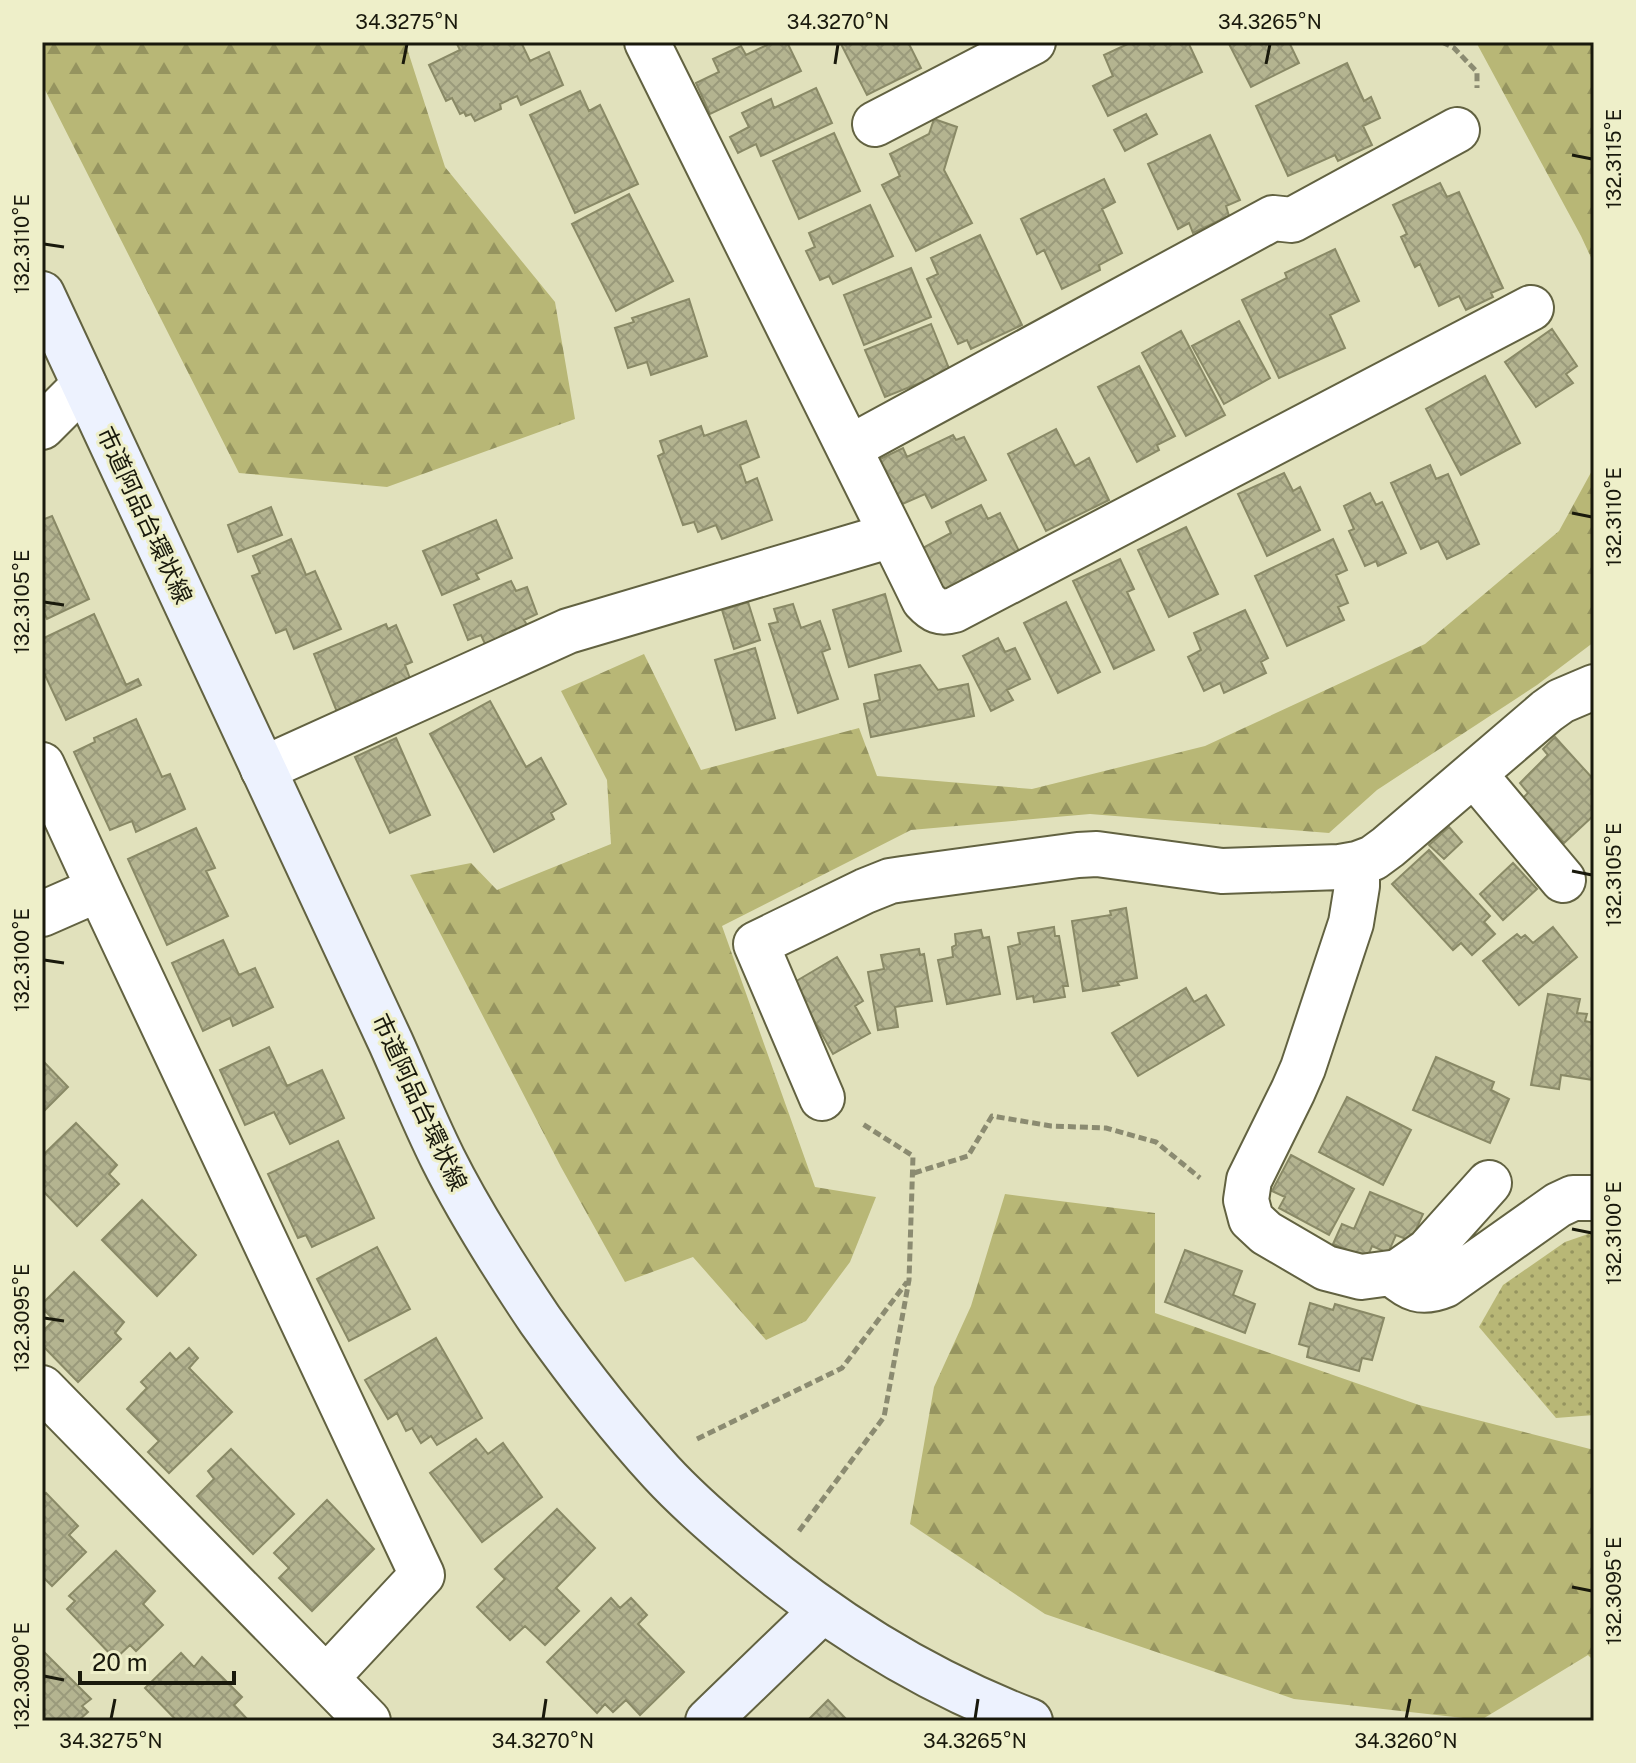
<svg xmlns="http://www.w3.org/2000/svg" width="1636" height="1763" font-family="'Public Sans','Noto Sans JP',sans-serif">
<defs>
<pattern id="forest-firs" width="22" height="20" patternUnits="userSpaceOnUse" patternTransform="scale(2)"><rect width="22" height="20" fill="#b8b776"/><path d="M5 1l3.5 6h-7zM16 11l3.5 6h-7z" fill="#95945f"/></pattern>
<pattern id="park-dots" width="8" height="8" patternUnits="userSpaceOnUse" patternTransform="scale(2)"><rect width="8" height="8" fill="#b8b776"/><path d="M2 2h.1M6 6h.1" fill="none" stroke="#95945f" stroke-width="1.8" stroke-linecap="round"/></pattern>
<pattern id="building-cross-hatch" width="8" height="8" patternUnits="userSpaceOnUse" patternTransform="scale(2)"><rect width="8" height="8" fill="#b4b490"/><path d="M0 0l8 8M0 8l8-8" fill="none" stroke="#9a9a7b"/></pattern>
</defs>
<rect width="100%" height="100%" fill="#e1e1bc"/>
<path fill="url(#forest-firs)" d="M42,42H405L445,167L555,302L575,419L387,487L239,473L42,84Z
M1476,42H1594V264L1581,236Z
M1594,467V642L1537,685L1377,790L1329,833L1090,814L911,830L722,926L815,1187L876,1197L850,1262L806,1321L766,1340L693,1257L625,1282L561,1167L410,875L471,863L497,890L611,844L607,780L561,691L644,654L701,770L859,728L877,776L1032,789L1205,746L1425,644L1559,531Z
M1005,1194L1155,1213V1313L1419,1405L1594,1450V1661L1588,1655L1481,1720L1294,1699L1045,1614L910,1524L934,1387L971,1306Z"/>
<path fill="url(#park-dots)" d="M1594,1232V1415L1556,1418L1479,1327L1503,1285L1565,1242Z"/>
<path fill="url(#building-cross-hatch)" stroke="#898966" stroke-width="2" d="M456,42H521L530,61L549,52L563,85L521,105L517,96L500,104L501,109L475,121L471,114L466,116L464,112L460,114L452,98L446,101L429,65L460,50Z
M773,42H787L801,71L710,114L696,83L719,72L713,59L741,46L746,55Z
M840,42H908L921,68L867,95Z
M1132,42H1188L1202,72L1108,116L1093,86L1113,76L1104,55Z
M1228,42H1289L1299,63L1251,87Z
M1347,63L1364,101L1371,97L1380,118L1363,126L1372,145L1338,161L1335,155L1288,176L1256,106Z
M816,88L832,123L761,156L756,144L738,153L730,137L749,127L742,113L771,99L774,108Z
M580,91L589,111L600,105L638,184L575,213L530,115Z
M1146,114L1157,134L1125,151L1114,130Z
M934,119L957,127L944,170L972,223L916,251L882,185L900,176L890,154L929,134Z
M834,133L860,191L799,219L773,161Z
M1210,135L1240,200L1226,206L1229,216L1193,233L1189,223L1178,229L1148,164Z
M1104,179L1115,202L1102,209L1122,253L1099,265L1100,270L1062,289L1044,250L1037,254L1021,219Z
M1440,183L1447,197L1459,192L1503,288L1491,293L1493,297L1466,310L1459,296L1439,306L1420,264L1415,267L1401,237L1407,234L1393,205Z
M629,194L673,281L616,311L572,224Z
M870,205L893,256L833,284L829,276L820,280L806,251L815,247L809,233Z
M980,235L1022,325L971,349L967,340L958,344L927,279L938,274L931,258Z
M1335,249L1359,301L1330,315L1345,348L1279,378L1242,300L1287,278L1285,273Z
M911,268L931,317L864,345L844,295Z
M689,299L707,356L651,375L647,362L628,368L615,328L634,322L632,318Z
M1239,321L1270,378L1224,404L1192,346Z
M931,324L950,371L885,397L865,350Z
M1552,329L1577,366L1566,374L1573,383L1536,407L1505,362Z
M1181,331L1225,415L1186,436L1142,353Z
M1139,366L1175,436L1157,445L1159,450L1137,462L1098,387Z
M1485,376L1520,443L1461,475L1426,409Z
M746,421L759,457L740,465L746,483L757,478L772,520L722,539L716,525L698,532L694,522L683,525L658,456L664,453L660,441L701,426L704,436Z
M1056,429L1075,466L1089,458L1109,500L1046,531L1008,454Z
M953,435L956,440L964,437L986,480L932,508L925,494L898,506L876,461L903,448L907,457Z
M1430,465L1436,479L1448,474L1479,544L1447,559L1438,541L1421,549L1391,483Z
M1284,473L1293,491L1300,487L1320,530L1267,556L1238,494Z
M1370,493L1376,505L1382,502L1406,553L1378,566L1376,561L1365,566L1349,531L1354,529L1344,506Z
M981,505L988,519L1000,513L1020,553L943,593L921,549L951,533L946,522Z
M271,507L282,535L238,552L228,525Z
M52,516L89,599L47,619L42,608V520Z
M496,520L512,558L476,574L479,579L442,595L423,551Z
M1186,527L1218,594L1169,617L1138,550Z
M291,539L306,575L315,571L341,629L294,649L286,629L276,633L252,576L260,573L253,556Z
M1333,539L1347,570L1336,575L1348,603L1338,607L1344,620L1287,646L1255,576Z
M1120,559L1134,589L1127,592L1154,650L1114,669L1073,581Z
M511,581L516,591L527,587L537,614L524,620L527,625L485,644L481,635L468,640L454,605Z
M885,594L901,651L849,667L833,610Z
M748,602L760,640L734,649L722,610Z
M1066,602L1100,672L1058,693L1024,623Z
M793,604L801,628L820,621L830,649L822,652L838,699L798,713L769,624L778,622L774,609Z
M1245,610L1268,658L1261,662L1266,673L1224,693L1220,683L1204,691L1188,657L1201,650L1194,633Z
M94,614L126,685L138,679L141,685L66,720L45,675L42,676V639Z
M386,624L388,629L396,625L412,662L405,665L411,681L337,712L314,654Z
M998,638L1005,652L1015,648L1030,679L1007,690L1013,700L991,711L963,656Z
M755,648L775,718L736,730L715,660Z
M920,665L938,690L968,684L974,716L871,737L864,704L880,700L875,675Z
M490,701L526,767L541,758L566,804L551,813L554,819L494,852L430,734Z
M136,719L162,777L170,774L185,809L136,832L132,821L110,830L74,752L95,742L94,738Z
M1555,737L1594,780V815L1564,843L1523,798L1528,793L1520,783L1548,755L1543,749Z
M396,738L430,815L390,833L355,757Z
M1449,827L1462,842L1444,859L1429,845Z
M196,828L215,868L206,871L228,916L167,945L128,859Z
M1429,850L1490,916L1484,922L1495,934L1472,955L1461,943L1453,950L1392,884Z
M1513,863L1537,889L1503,920L1480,894Z
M1126,908L1137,978L1117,982L1119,985L1083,991L1072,921L1111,915L1110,911Z
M1054,927L1055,936H1059L1068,986H1063L1065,997L1034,1002L1033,996L1017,999L1008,947L1020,944L1018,933Z
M1553,927L1577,957L1519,1005L1483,961L1517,934L1521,938L1525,935L1533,943Z
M981,930L983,938L989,937L1000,994L947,1004L938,960L953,957L952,947L956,945L955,934Z
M223,940L239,975L255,968L273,1007L233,1026L230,1018L203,1031L172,963Z
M919,949L920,955L924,954L932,1001L895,1007L898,1027L878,1030L868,972L884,969L881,955Z
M837,957L863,1001L855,1006L870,1033L833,1054L793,983Z
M1186,988L1194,1002L1206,995L1224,1025L1138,1076L1112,1033Z
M1548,994L1580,999L1577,1013L1587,1014L1585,1021L1594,1023L1593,1080L1561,1075L1559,1089L1531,1085Z
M269,1047L287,1086L322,1070L344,1118L290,1144L274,1112L245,1125L220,1070Z
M1436,1057L1494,1082L1491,1090L1509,1099L1490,1143L1413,1110Z
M42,1060L68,1087L42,1113Z
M1347,1097L1411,1130L1383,1185L1319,1152Z
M76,1123L117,1165L109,1174L119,1184L77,1226L42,1190V1156Z
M338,1141L374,1218L312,1247L306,1235L298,1238L268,1174Z
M1291,1155L1354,1189L1329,1235L1279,1208L1285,1197L1272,1191Z
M1370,1192L1423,1214L1411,1241L1396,1235L1388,1253L1372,1246L1367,1258L1333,1244L1342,1224L1354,1229Z
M142,1200L196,1255L157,1296L102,1240Z
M377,1247L410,1309L349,1341L317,1279Z
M1185,1250L1242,1271L1233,1295L1255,1304L1245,1333L1165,1302Z
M74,1272L124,1322L115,1333L121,1339L78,1382L42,1345V1332L54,1320L42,1308V1304Z
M1310,1303L1333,1310L1335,1304L1384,1318L1372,1360L1362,1358L1359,1371L1307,1357L1309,1347L1299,1344Z
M436,1338L482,1418L437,1445L431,1436L421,1443L412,1428L406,1431L397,1413L388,1419L365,1380Z
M189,1348L198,1358L189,1368L232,1412L169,1473L148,1452L159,1441L127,1409L147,1388L141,1382L170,1353L176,1360Z
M476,1439L488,1454L503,1443L542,1497L482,1542L430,1473Z
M231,1449L294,1514L253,1554L197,1496L214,1479L208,1471Z
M46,1493L78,1526L69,1535L86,1552L52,1586L42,1576V1497Z
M327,1500L374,1549L312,1611L279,1578L289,1568L274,1553Z
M557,1509L595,1548L556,1588L579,1611L545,1645L525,1626L510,1640L477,1607L505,1579L495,1569Z
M116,1551L155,1591L143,1604L163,1625L136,1651L130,1645L115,1659L67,1609L75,1601L69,1596Z
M611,1598L620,1608L631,1598L647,1615L638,1624L684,1672L640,1715L626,1700L613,1712L605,1704L597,1713L547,1662Z
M42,1650L91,1699L82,1706L88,1712L78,1721H42Z
M181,1653L194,1667L202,1657L242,1697L234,1705L249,1721H177L145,1688Z
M828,1700L848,1721H807Z"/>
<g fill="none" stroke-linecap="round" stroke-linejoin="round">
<defs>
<path id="street" d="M875,124L1033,42
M42,427L84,385
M849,448L1273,218L1292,220L1457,130
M892,535L924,600C934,611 940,614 954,610L1531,308
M42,765L99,889L422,1575L327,1677
M263,769L568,631L892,535L647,42
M1474,774L1563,880
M42,914L99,889
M822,1098L756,944L865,891L890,881L903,879L1078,855L1097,854L1222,871L1340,867L1357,864
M1489,1183L1428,1251L1398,1272L1361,1277L1326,1268L1266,1233L1251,1219L1246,1200L1249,1180L1293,1091L1303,1068L1351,923L1357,886V864L1373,858L1388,847L1547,711L1561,701L1594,687
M1392,1273C1410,1289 1421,1295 1445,1285L1558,1205L1573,1198H1594
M42,1388L368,1721"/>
<path id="secondary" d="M42,294L391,1043C408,1081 424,1121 443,1159C471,1215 505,1268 540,1320C577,1372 617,1424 661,1472C684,1497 710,1520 736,1542C823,1617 922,1680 1030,1721
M708,1721L823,1610"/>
</defs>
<use href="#street" stroke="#626241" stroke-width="48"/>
<use href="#secondary" stroke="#626241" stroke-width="48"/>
<path stroke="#8b8b71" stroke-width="5" stroke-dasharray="8 4" stroke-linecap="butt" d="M1442,42L1454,48L1477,72V88
M914,1173L968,1156L992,1116L1051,1126L1106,1128L1156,1142L1200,1178
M697,1439L842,1368L907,1282
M799,1531L884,1417L909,1280L913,1156L861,1123"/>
<use href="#street" stroke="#fff" stroke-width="44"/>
<use href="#secondary" stroke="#edf2fe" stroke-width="44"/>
</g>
<path fill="none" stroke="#19190c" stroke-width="3" d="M403,64L407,44M835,64L838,44M1266,64L1270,44M1572,155L1592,159M44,244L64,247M1572,513L1592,517M44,602L64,605M1572,871L1592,875M44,960L64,963M1572,1229L1592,1233M44,1318L64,1321M1572,1587L1592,1591M44,1676L64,1680M111,1719L115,1699M543,1719L546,1699M975,1719L978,1699M1406,1719L1410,1699"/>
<g text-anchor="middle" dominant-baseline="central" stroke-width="6" stroke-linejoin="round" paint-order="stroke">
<g font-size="24" fill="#19190c" stroke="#eeefc9">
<text transform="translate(145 515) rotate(65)">市道阿品台環状線</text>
<text transform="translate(420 1102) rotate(65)">市道阿品台環状線</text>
</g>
</g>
<rect width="1636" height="1763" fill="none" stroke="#eeefc9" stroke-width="88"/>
<path d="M80 1671v12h154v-12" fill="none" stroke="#19190c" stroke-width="4"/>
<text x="92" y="1671" font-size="24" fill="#19190c" stroke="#eeefc9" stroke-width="6" paint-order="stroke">20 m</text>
<rect x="44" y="44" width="1548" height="1675" fill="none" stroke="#19190c" stroke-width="3"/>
<g font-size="20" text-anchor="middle" fill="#19190c">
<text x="407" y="29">34.3275°N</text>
<text x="838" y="29">34.3270°N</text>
<text x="1270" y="29">34.3265°N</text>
<text transform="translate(1614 159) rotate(-90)" y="7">132.3115°E</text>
<text transform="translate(22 244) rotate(-90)" y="7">132.3110°E</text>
<text transform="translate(1614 517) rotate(-90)" y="7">132.3110°E</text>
<text transform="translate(22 602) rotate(-90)" y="7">132.3105°E</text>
<text transform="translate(1614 875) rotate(-90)" y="7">132.3105°E</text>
<text transform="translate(22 960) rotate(-90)" y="7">132.3100°E</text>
<text transform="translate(1614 1233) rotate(-90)" y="7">132.3100°E</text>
<text transform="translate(22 1318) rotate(-90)" y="7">132.3095°E</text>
<text transform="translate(1614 1591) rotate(-90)" y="7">132.3095°E</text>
<text transform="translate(22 1676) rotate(-90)" y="7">132.3090°E</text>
<text x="111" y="1748">34.3275°N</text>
<text x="543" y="1748">34.3270°N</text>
<text x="975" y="1748">34.3265°N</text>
<text x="1406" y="1748">34.3260°N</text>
</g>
</svg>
